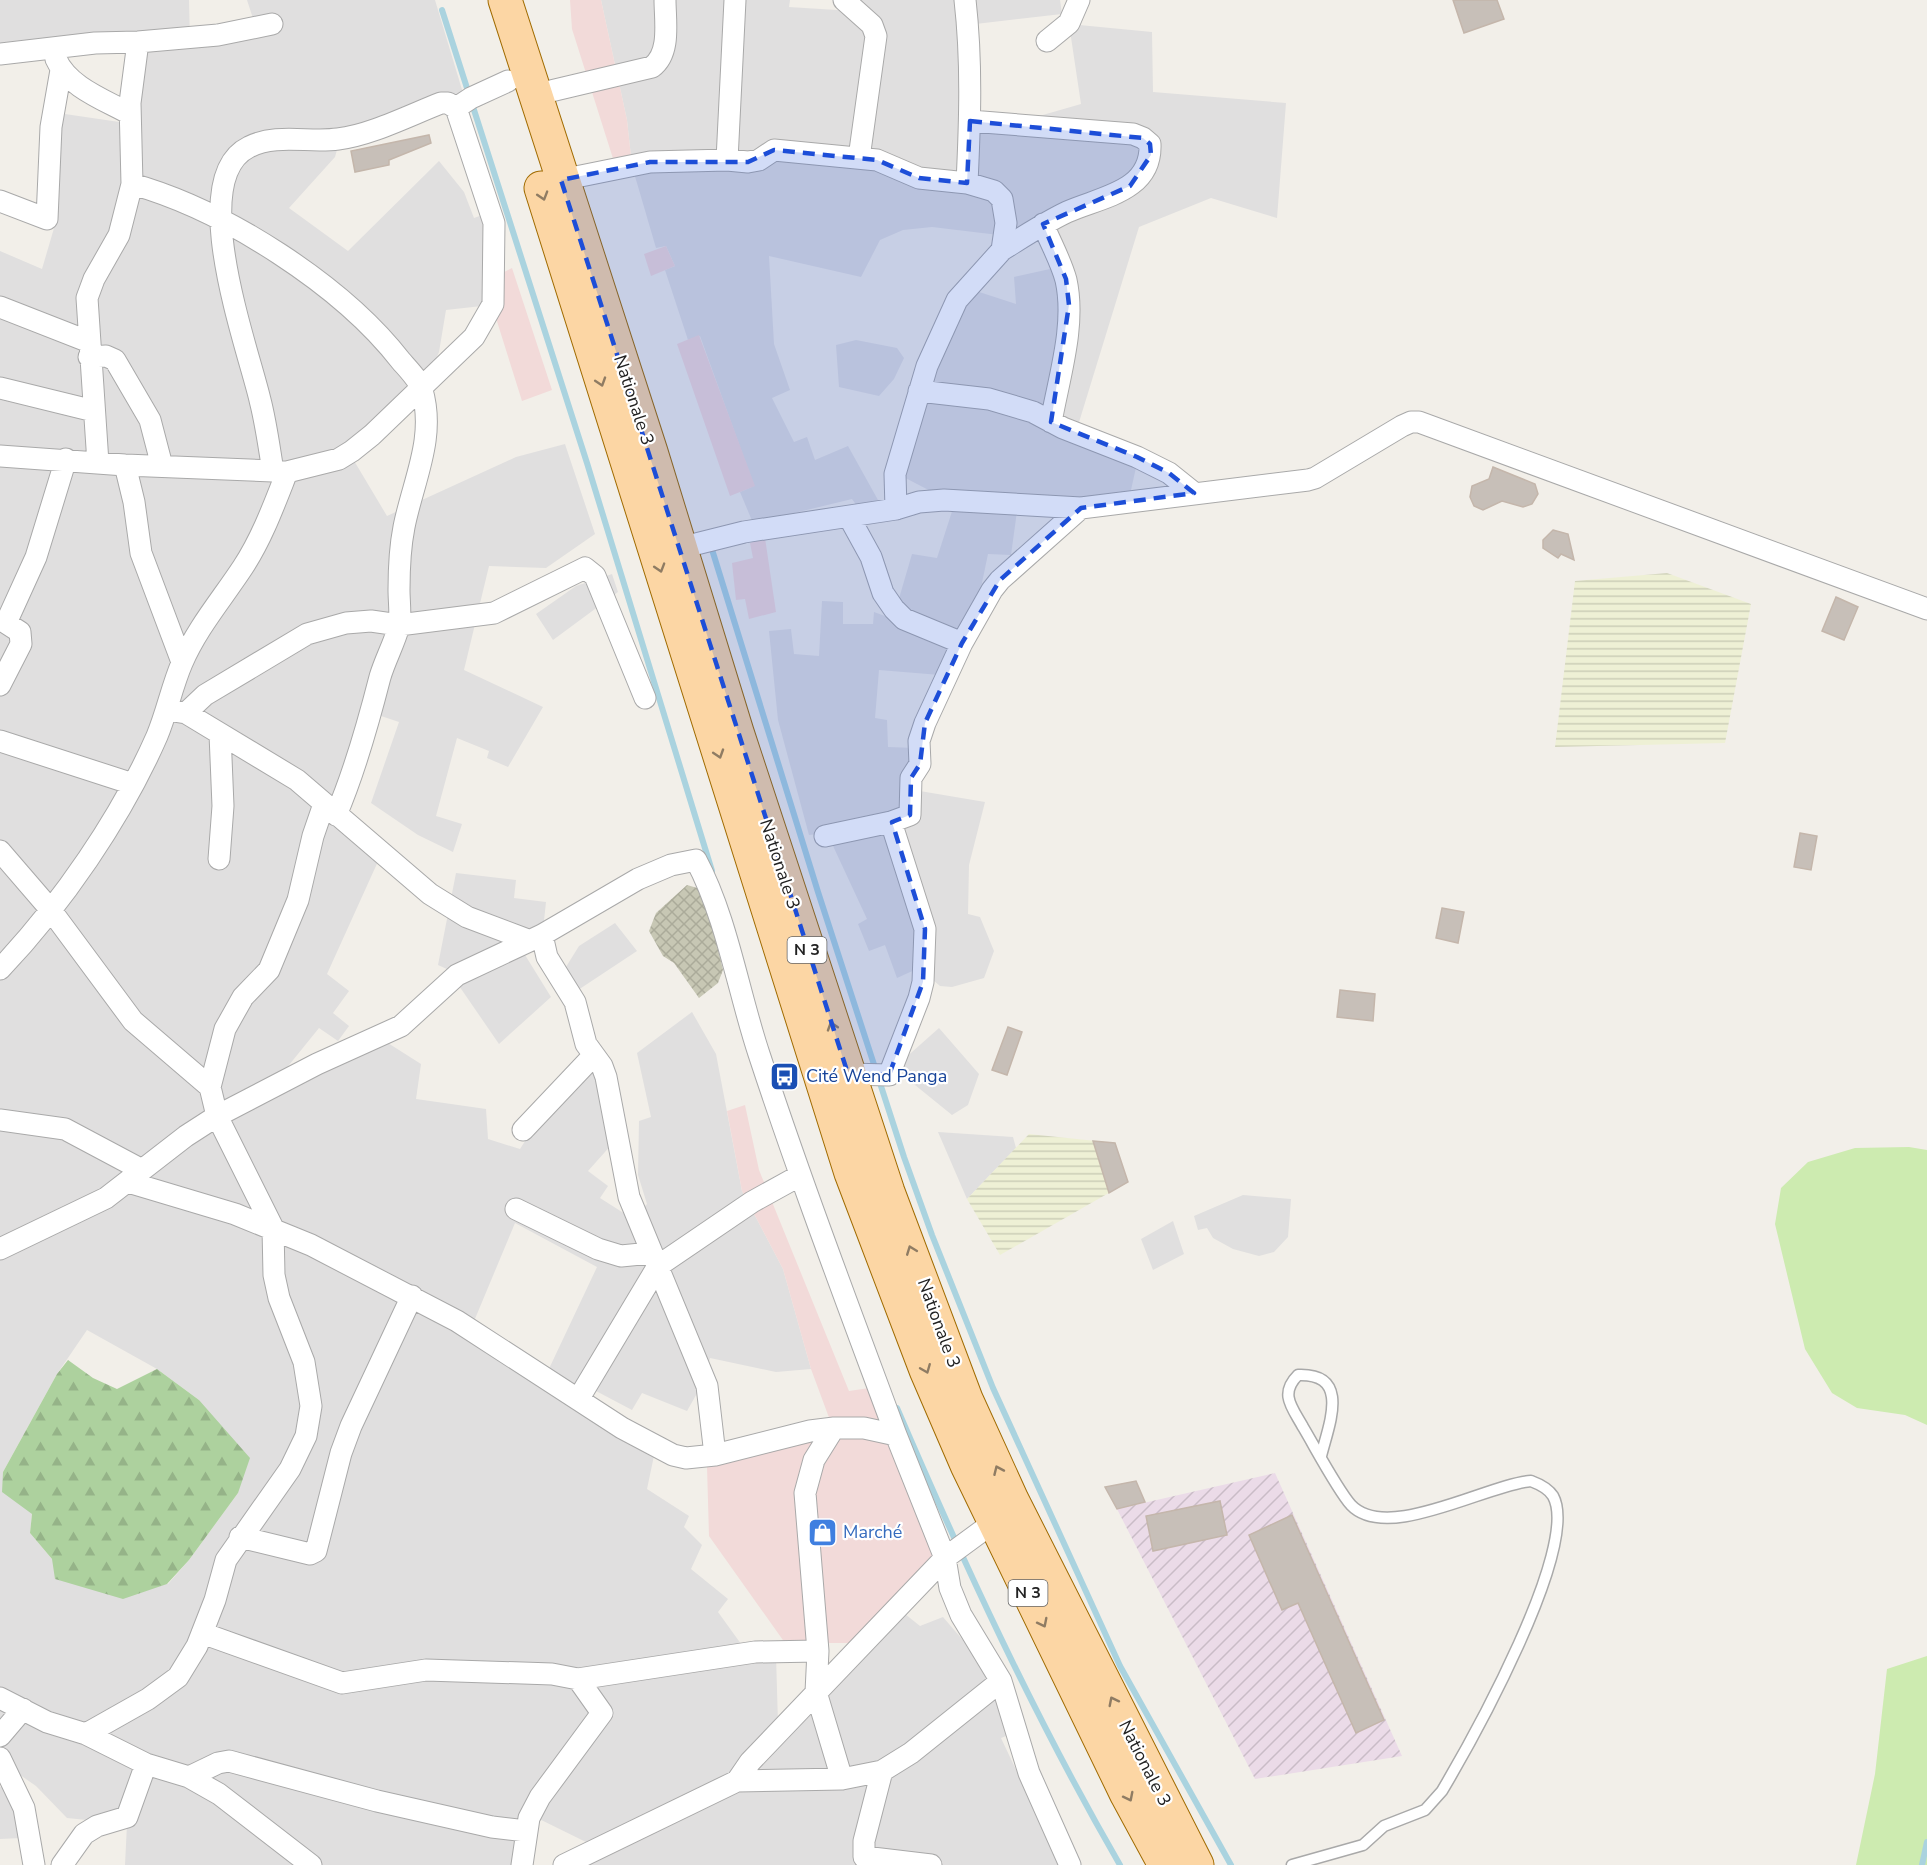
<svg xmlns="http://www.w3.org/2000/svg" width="1927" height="1865" font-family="'Nunito Sans',sans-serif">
<defs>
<pattern id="industrial-furrows" width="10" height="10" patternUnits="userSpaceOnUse" patternTransform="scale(1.5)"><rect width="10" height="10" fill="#ebdbe8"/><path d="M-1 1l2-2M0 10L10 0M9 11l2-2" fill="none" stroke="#c9bcc7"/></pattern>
<pattern id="construction-cross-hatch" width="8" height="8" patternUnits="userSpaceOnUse" patternTransform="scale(1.5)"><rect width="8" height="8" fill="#c7c7b4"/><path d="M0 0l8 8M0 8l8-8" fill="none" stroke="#abab9a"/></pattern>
<pattern id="farmland-rules" width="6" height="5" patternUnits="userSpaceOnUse" patternTransform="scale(1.5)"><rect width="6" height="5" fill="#eef0d5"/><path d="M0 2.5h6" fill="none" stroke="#ccceb7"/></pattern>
<pattern id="forest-firs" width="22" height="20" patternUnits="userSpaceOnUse" patternTransform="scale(1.5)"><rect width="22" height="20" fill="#add19e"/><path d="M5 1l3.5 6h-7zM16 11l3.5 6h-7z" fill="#95b388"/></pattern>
</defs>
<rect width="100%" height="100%" fill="#f2efe9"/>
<path fill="#e0dfdf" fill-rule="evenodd" d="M0,0H189L190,42L258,34L247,0H435L463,93L340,139L335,157L289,208L348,251L439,161L464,192L474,218L491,212V305L446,310L439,352L429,374L347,449L387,516L516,457L565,444L595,534L546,568L489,566L464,670L543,707L508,767L487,758L489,751L457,738L436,816L462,824L453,852L418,835L371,803L399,722L366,711L330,817L380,857L327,974L349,991L333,1013L349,1026L338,1041L319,1028L268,1091L380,1038L421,1064L416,1099L486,1109L488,1139L520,1149L543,1113L591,1066L602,1079L613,1143L588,1171L608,1186L600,1198L633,1219L647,1204L638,1175L639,1121L651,1117L637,1053L692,1012L716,1054L742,1191L783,1269L811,1369L776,1372L710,1358L704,1381L687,1411L642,1393L632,1410L579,1382L570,1396L655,1451L647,1489L689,1516L684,1527L702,1545L691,1569L728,1599L718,1612L749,1655H776L778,1724L895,1606L920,1626L943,1617L992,1674L1014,1733L1001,1738L1061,1865H558L590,1844L527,1813L521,1865H125L127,1824L67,1818L36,1786L0,1761V251L42,269L57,218L53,140L65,114L126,123L130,44L0,47ZM515,1223L597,1267L547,1373L472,1326ZM87,1330L157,1369L199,1400L238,1493L189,1560L168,1584L52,1559L30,1533L32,1514L3,1472L57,1374Z
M601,0H790L789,7L853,11L858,0H1060L1062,14L967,25L975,119L1022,121L1081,104L1069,24L1152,32L1153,92L1286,103L1277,218L1211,198L1139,227L1076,432L1139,454L1129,499L1018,504L1011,555L988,554L979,597L940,675L879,670L875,718L887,720L888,747L915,748L908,789L985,802L969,865L968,914L980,917L994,951L984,978L952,987L940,986L919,968L897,978L885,945L869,951L858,924L867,919L827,833L809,835L778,720L769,631L791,629L794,654L819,656L822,601L843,602V624H873L874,612L893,619L912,554L937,558L956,499L944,498L890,470L967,288L1016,304L1014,277L1050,269L1043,225L1007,236L932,227L903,230L880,240L861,277L769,256L774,344L790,390L772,398L794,442L807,437L815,460L848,446L878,500L857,506L852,499L753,523L740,492L754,486L700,336L688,340L665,270L675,266L666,246L656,248L632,166L627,120Z
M856,340L897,348L904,358L894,379L879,396L839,387L836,345Z
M612,574L618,592L553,640L536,614L576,586Z
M456,873L516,880L514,898L546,902L543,930L517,942L551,997L499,1044L455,980L460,975L438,965Z
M615,923L637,951L569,996L556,983L579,946Z
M939,1028L979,1074L968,1105L952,1115L894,1068Z
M938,1132L1013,1137L1016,1148L967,1199Z
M1243,1195L1291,1199L1288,1237L1274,1252L1259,1256L1233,1249L1213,1238L1207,1228L1198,1230L1194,1216Z
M1173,1221L1184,1254L1153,1270L1141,1239Z
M15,1786L21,1838L0,1839V1787Z"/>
<path fill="#f2dad9" d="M570,0H601L627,120L632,166L616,168L572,29Z
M666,246L675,266L651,276L644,254Z
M512,268L552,390L522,401L495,315L491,279Z
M699,335L755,486L730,496L677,344Z
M765,538L776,612L749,619L745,599L736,600L732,563L753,558L750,543Z
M745,1105L759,1170L849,1391L876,1387L887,1418L831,1423L811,1369L783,1269L742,1191L727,1111Z
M815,1433L894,1441L940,1565L854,1643H785L709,1536L707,1466Z"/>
<path fill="url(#industrial-furrows)" d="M1275,1473L1402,1756L1255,1779L1117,1509Z"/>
<path fill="url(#construction-cross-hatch)" d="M687,885L704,890L723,970L718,983L699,998L674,963L663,956L649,931L656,913Z"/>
<path fill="url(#farmland-rules)" d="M1667,573L1751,604L1725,743L1555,747L1575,581Z
M1029,1134L1115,1143L1128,1182L1000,1255L967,1199Z"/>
<path fill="#cdebb0" d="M1909,1147L1927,1150V1425L1905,1415L1857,1408L1832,1393L1805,1349L1775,1224L1781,1188L1808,1162L1855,1148Z
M1927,1656V1865H1856L1875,1774L1887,1669Z"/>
<path fill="url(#forest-firs)" d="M68,1360L93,1378L117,1389L157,1369L199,1400L250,1458L238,1493L189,1560L167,1584L123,1599L55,1579L52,1559L30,1533L32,1514L2,1492L3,1472L57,1374Z"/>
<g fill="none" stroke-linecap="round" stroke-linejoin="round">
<path stroke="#aad3df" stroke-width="6" d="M442,10L587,463L712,871
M710,543L818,892L904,1157L932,1235L993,1388L1120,1666L1231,1865
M897,1408C964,1564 1035,1718 1120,1865
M1922,1865L1927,1842"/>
</g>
<path fill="#c7bfb8" stroke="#c4b6ab" stroke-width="1.5" d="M1453,0H1497L1504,19L1464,33Z
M429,135L431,143L389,160V165L355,172L351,151Z
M1493,467L1535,484L1538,494L1532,504L1523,507L1502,501L1483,510L1474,506L1470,497L1472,486L1489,479Z
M1553,530L1568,534L1574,560L1561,554L1558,558L1543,548V540Z
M1836,597L1858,607L1844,640L1822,631Z
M1800,833L1817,836L1811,870L1794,867Z
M1442,908L1464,912L1458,943L1436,938Z
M1340,990L1375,994L1373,1021L1337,1017Z
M1008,1027L1022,1032L1007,1075L992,1070Z
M1093,1141L1115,1143L1128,1182L1109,1193Z
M1136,1481L1145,1502L1117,1509L1105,1487Z
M1220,1501L1227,1535L1153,1551L1146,1516Z
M1292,1515L1384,1720L1356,1733L1298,1603L1282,1610L1249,1535Z"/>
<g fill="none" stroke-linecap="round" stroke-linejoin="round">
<defs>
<path id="lane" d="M1292,1865L1363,1845L1384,1826L1425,1810L1442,1791C1471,1742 1581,1546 1553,1496C1548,1488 1539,1484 1531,1481C1488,1484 1387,1543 1351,1505C1337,1489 1315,1447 1303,1427C1292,1407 1279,1394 1298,1375C1351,1373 1329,1424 1321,1456"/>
<path id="street" d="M844,0L872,25L876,36L859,158
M965,0C972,61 970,121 967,183
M1047,41L1069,23L1079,0
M0,54L95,43L138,42L218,35L272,24
M56,59C68,87 105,100 130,114
M534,95L652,67C671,53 665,21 665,0
M970,121L1133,134L1143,138L1150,144C1152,192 1100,197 1067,212C1044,223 1023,237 1002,250
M727,160L735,0
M561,180L650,162L727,160L748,162L759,160L774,150L877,160L919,178L967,183L994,191L1002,199L1006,223L1002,250L957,300L927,366L895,474L896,509
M132,184C225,210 342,285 401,361C408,369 419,380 422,390C436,438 413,481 404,527C400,547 399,570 399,590C399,601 401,616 399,626C394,644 385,660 380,677C368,724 355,771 336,815
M0,201L47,219L51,127L61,70
M1043,224C1050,242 1061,261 1066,280C1076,325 1059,377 1051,422
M0,307L87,341
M89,357L106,356L115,360L150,420L162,466
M0,388L94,411
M919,391L989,399L1033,412L1063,428L1137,457L1169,473L1194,493
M0,456L125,465L273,471
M98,463L87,298L94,279L119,235L132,184L130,103L138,42
M125,465L134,502L141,553L182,662
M287,472L273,471C269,447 266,423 260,400C248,348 185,178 249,147C276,133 309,143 338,139C371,135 410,115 441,103H448L456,108
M849,517L871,557L883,593L894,609L904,619L962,643
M680,548L744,532L896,509L919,502L944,500L1081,508L1308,480L1315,478L1402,426L1411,422H1419L1927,609
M0,685L21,644L20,632L6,623L36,557L66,459
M167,710L186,713L205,695L307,634L346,623L371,621L399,625L494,613L585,568L595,576L645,698
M186,713L297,780L430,894L467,917L528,940
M0,741L133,784
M825,836L891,822L910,815L911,778L920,764L919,741L925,723L962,643L992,590L1000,580L1081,508
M0,851L50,909L133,1021L210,1087
M219,859L223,806L220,734
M542,935L547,957L575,1002L586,1044L602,1066L606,1077L629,1197L707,1386L715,1455
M0,969C61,905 121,818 157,736C167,712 172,686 182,663C197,628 222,599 243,567C262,538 274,505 287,472L339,459L352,451L372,435L474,337L493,304L494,223L456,108L471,98L508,81
M848,1074L889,1075L919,998L923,982L925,929L891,822
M0,1120L65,1129L142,1170
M523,1130L594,1055
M128,1182L235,1214L311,1245L457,1321L622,1428L673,1455L686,1458L715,1455L810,1431L834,1428H864L896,1435L945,1558L950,1588L961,1615L1001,1681L911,1753L882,1771L842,1779L737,1781
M516,1209L598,1249L621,1256L651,1253
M0,1249L106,1198L186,1136L217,1116L317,1064L401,1026L457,975L542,935L638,879L671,865L696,860C727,918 738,991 759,1054C801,1182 849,1308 896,1435
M579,1398L658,1266L752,1202L799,1176
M834,1428L814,1460L805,1493L818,1651L816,1692L842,1779
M240,1537L310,1554L316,1551L341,1453L351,1426L412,1296
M202,1633L342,1683L426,1670L552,1674L578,1679L755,1652L818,1651
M1001,1681L1029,1773L1070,1865
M0,1698L47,1722L86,1734L146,1764L189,1777L219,1794L311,1865
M86,1734L148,1699L178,1677L197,1646L215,1600L226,1560L290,1469L306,1436L311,1406L304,1362L279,1298L274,1275L273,1228L217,1116L210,1087L225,1029L243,997L269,970L298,900L313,836L324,804
M0,1736L23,1709
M0,1758L24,1808L34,1865
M882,1771L864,1841V1857L931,1865
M189,1777L218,1763L229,1761L377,1801L492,1827L526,1831
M62,1865L84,1834L97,1826L127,1817L146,1764
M522,1865L529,1818L540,1797L602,1713L578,1679
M564,1865L737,1781L750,1762L945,1558L994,1522L1001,1513"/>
<path id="primary" d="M505,0L651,452L737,732L888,1192L966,1399L1012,1500L1197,1865
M541,188L851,1173L926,1370L967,1465L1127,1795L1165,1865"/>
</defs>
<use href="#lane" stroke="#a9a9a9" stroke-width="13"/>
<use href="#street" stroke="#a9a9a9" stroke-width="23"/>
<use href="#primary" stroke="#a06b00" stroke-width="35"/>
<use href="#lane" stroke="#fff" stroke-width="10"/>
<use href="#street" stroke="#fff" stroke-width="21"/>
<use href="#primary" stroke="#fcd6a4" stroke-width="33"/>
</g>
<defs><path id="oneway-chevron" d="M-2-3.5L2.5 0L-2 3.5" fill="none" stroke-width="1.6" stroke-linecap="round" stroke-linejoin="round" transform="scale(1.5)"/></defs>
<g stroke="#8f7c63">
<use href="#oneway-chevron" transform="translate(543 196) rotate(73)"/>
<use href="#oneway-chevron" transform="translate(601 382) rotate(72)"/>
<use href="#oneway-chevron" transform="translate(660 568) rotate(73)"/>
<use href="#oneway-chevron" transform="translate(719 754) rotate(72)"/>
<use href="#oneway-chevron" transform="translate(832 1026) rotate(-108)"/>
<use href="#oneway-chevron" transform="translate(911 1250) rotate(-111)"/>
<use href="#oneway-chevron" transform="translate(926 1369) rotate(68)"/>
<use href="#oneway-chevron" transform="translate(998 1470) rotate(-114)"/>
<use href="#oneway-chevron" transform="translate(1043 1623) rotate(63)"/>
<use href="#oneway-chevron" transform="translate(1113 1701) rotate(-117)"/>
<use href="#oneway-chevron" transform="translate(1129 1797) rotate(63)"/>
</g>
<path fill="#1d4ed8" fill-opacity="0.2" stroke="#1d4ed8" stroke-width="4.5" stroke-dasharray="12 8" stroke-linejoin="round" d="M970,121L1143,138L1150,144L1151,155L1130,186L1043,224L1066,279L1069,305L1051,422L1137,457L1169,473L1194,493L1081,508L1000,580L962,643L925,723L920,764L911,778L910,815L892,822L925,929L923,982L889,1075L848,1074L561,180L650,162H748L774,150L877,160L919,178L967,183Z"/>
<defs>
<symbol id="bus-square" viewBox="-11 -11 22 22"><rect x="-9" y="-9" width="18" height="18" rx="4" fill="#1a4fb4" stroke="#fff"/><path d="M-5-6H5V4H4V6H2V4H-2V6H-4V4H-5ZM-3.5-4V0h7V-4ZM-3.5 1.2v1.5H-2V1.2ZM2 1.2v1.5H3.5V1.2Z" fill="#fff"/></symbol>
<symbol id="shop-square" viewBox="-11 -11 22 22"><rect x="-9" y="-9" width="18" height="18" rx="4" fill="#3f7fe0" stroke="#fff"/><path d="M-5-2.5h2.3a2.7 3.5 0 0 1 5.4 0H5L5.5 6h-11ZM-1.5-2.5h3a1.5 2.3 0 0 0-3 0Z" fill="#fff"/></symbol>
</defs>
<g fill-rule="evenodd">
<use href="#bus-square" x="768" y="1060" width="33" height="33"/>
<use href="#shop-square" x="806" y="1516" width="33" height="33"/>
</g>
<g text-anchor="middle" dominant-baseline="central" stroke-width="4.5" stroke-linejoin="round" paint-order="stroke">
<g fill="#fff" stroke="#646464" stroke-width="1.5">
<rect x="787.5" y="937" width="39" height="26" rx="4.5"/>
<rect x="1008.5" y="1580" width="39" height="26" rx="4.5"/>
</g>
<g font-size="16" font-weight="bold" fill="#222">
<text x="807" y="950">N 3</text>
<text x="1028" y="1593">N 3</text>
</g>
<g font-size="18" fill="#222" stroke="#fff">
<text transform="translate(634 400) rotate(72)">Nationale 3</text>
<text transform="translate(780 864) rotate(72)">Nationale 3</text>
<text transform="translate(939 1323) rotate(70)">Nationale 3</text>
<text transform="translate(1145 1763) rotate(63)">Nationale 3</text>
</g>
<g font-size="18" fill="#164399" stroke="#fff" text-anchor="start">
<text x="806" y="1076">Cité Wend Panga</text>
</g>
<g font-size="18" fill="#366cbe" stroke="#fff" text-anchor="start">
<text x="843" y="1532">Marché</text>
</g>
</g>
</svg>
